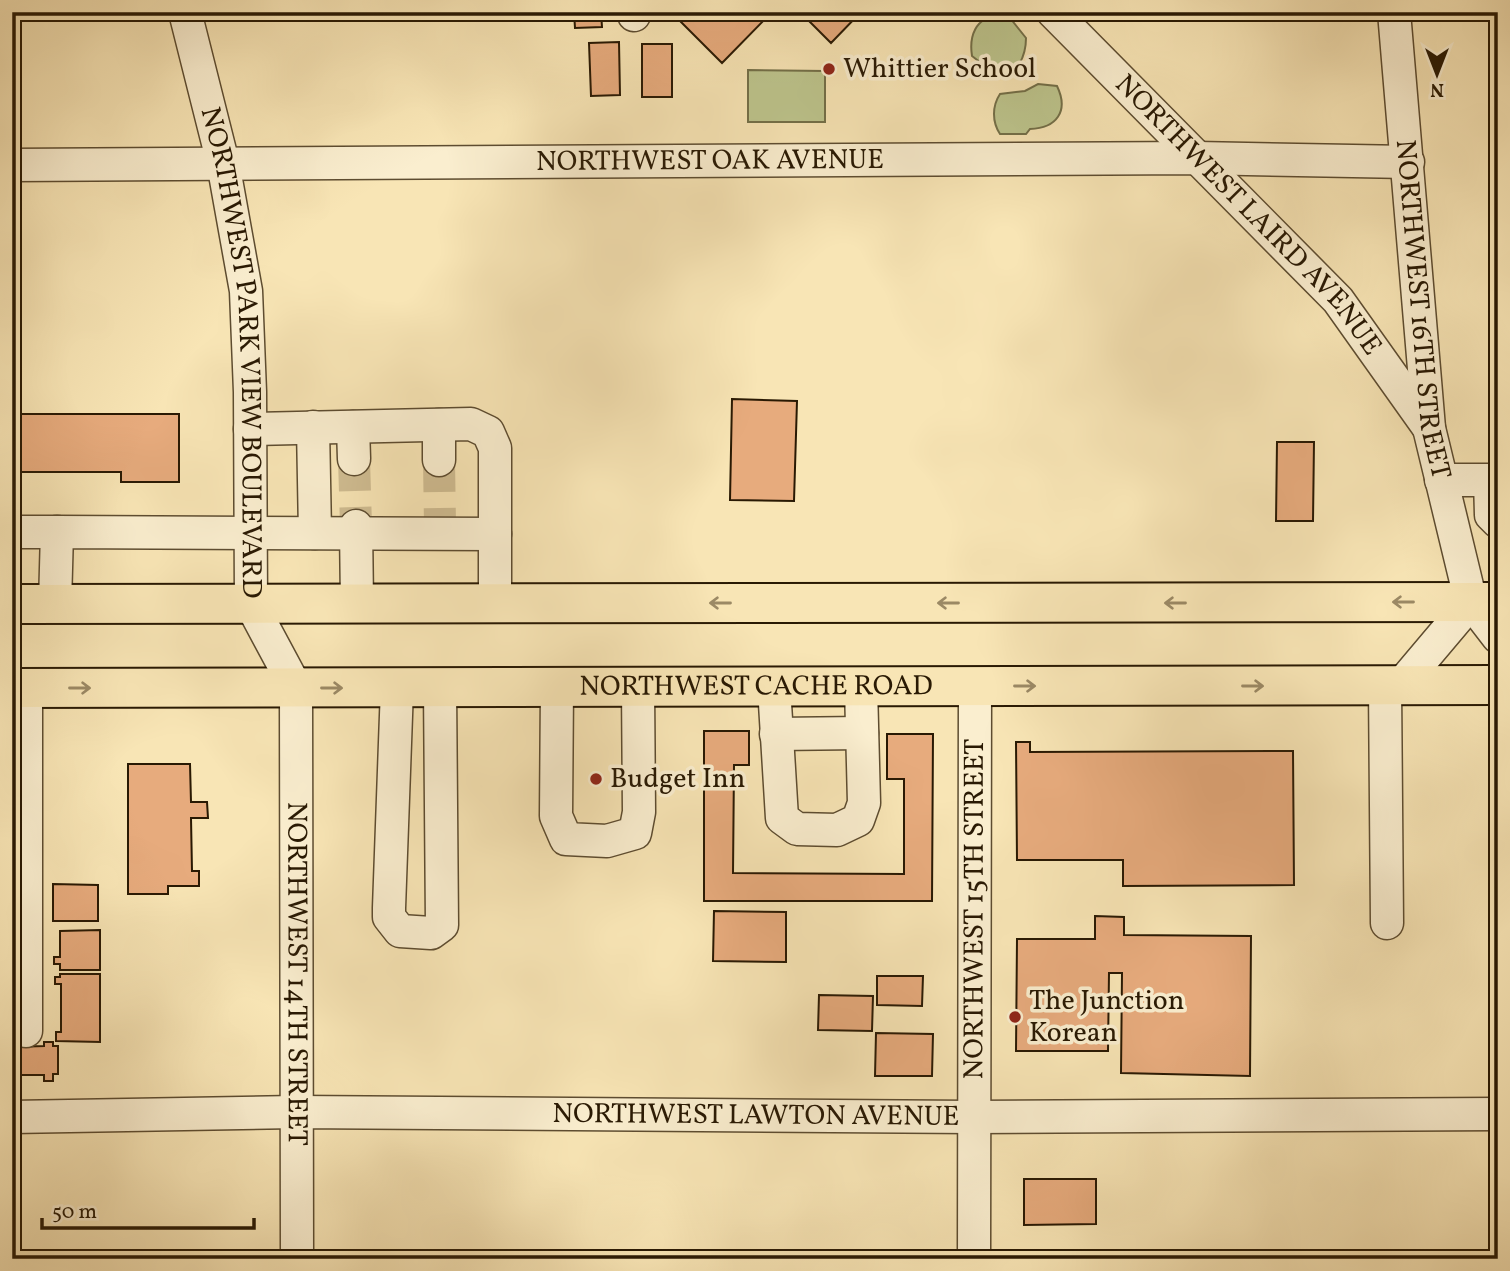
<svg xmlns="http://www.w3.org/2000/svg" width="1510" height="1271" font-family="Vollkorn,serif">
<rect width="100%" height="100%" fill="#f8e5b5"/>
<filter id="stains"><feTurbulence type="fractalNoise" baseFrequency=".00286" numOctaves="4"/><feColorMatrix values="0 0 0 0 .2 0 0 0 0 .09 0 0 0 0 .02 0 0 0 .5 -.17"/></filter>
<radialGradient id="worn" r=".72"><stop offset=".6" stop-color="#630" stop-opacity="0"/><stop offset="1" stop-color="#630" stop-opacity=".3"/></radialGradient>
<path fill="#bdc58d" stroke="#736f48" stroke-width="2" d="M998,16L1010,18L1026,38C1026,53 1018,80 997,73C989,70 980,62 972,56C969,37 975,17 998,16Z
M748,70L825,71V122H748Z
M1038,84L1057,86C1069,111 1057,128 1030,129L1026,134H1000C992,122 992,106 1000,94L1025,91Z"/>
<path fill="#e7ab7d" stroke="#291903" stroke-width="2" d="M574,12H601L602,27L575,28Z
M671,12H768L770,14L722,63Z
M800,12H861L831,43Z
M619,42L620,95L591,96L589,43Z
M642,44H672V97H642Z
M732,399L797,401L794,501L730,500Z
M12,414H179V482H121V472H12Z
M1277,442H1314L1313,521H1276Z
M704,731H749V765H734L733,873L904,874V779H887V734H933L932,901H704Z
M1016,742H1030V752L1293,751L1294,885L1123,886V860H1017Z
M128,764H190L191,802H207L208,818H191L192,871H199V886H168V894H128Z
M53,884L98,885V921H53Z
M714,911L786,912V962L713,961Z
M1095,916L1124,917V935L1251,936L1250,1076L1121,1073L1122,973H1109L1108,1051H1016L1017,939H1095Z
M100,930V970H60V964H54V957H60V931Z
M60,974H100V1042L56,1041V1032H61V984H55V977H60Z
M877,976H923L922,1006L877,1005Z
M819,995L873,996L872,1031L818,1030Z
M876,1033L933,1034L932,1076H875Z
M44,1042H53V1046H58V1074H53V1081H44V1075H12V1047L44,1046Z
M1024,1179H1096V1224L1024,1225Z"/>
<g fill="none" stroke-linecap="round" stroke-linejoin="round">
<path stroke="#cfbc91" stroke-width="32" stroke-dasharray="32 16" stroke-linecap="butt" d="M354,459L356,526
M439,460L440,525"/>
<defs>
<g id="minor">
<path id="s1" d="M185,12L223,163L246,291L250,392L251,604L296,688L297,1259"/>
<path d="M633,12L634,15"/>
<path id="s2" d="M1053,12L1338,300L1429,428"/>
<path id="s3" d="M1394,12L1429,428L1471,602L1498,637"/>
<path id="s4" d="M12,165L1197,158L1408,162"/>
<path d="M439,425V460"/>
<path d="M313,427L315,533"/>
<path d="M353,427L354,459"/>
<path d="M250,429L471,424L488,432L495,448V604"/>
<path d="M1441,480H1490L1491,515L1498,522"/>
<path d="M356,526L357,604"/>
<path d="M12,532H57"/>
<path d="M55,604L57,532L495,534"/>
<path d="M1401,685L1471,602"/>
<path d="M1385,686L1387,923"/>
<path d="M557,687L556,816L566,839L607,841L635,833L639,812L638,687"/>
<path d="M774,687L782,818L797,829L837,830L858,820L864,803L861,687"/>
<path d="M397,688L389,908V917L400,931L431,933L442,925L440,688"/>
<path d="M776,734L862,733"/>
<path d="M26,1031V688"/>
<path id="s5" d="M12,1117L295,1112L973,1117L1498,1114"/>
<path id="s6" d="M974,1259L975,686"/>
</g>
<g id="major">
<path d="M12,604L1498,602"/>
<path id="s7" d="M12,688L1498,685"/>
</g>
</defs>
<use href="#minor" stroke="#5d4c30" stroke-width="35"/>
<use href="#major" stroke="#291903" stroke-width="42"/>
<use href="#minor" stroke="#faeecf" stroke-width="32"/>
<use href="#major" stroke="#f8e5b5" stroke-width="38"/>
</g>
<defs><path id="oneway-shaft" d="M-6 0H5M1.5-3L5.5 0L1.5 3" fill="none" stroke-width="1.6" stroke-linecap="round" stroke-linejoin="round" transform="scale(1.75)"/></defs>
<g stroke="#9b8965">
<use href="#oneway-shaft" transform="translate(1403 602) rotate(180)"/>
<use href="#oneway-shaft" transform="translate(720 603) rotate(180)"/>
<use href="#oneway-shaft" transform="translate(948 603) rotate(180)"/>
<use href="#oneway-shaft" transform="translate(1175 603) rotate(180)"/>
<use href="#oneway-shaft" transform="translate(1025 686)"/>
<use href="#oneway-shaft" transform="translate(1253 686)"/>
<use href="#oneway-shaft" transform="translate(80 688)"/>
<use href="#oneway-shaft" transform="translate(332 688)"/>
</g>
<g fill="#8f2418" stroke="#faeecf" stroke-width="2.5">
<circle cx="829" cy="69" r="7"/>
<circle cx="596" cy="779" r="7"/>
<circle cx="1015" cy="1017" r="7"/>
</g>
<g text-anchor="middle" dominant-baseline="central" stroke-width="7" stroke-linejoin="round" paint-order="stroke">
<g font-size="28" fill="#291903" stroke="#faeecf" text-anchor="start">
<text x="843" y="69">Whittier School</text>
<text x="610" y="779">Budget Inn</text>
<text x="1029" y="1001">The Junction<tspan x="1029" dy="32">Korean</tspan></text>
</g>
<g font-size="28" fill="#291903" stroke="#faeecf">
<text stroke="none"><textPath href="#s4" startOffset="698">NORTHWEST OAK AVENUE</textPath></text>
<text stroke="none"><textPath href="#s2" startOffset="282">NORTHWEST LAIRD AVENUE</textPath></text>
<text stroke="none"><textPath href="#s3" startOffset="299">NORTHWEST 16TH STREET</textPath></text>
<text stroke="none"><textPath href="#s1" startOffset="346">NORTHWEST PARK VIEW BOULEVARD</textPath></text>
<text stroke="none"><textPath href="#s7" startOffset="744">NORTHWEST CACHE ROAD</textPath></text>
<text stroke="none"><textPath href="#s6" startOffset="350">NORTHWEST 15TH STREET</textPath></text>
<text stroke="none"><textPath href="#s1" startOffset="980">NORTHWEST 14TH STREET</textPath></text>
<text stroke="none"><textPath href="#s5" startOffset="744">NORTHWEST LAWTON AVENUE</textPath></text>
</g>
</g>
<rect width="1510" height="1271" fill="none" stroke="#f8e5b5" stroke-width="42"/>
<rect x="14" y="14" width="1482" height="1243" fill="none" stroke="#291903" stroke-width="3.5"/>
<rect x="21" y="21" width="1468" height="1229" fill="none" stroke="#291903" stroke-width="2"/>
<g transform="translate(1437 74) rotate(180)" stroke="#faeecf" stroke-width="5" paint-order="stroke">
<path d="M0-5L12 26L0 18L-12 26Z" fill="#291903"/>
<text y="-10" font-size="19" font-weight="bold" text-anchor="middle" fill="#291903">N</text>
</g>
<path d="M42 1218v10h212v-10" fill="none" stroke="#291903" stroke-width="3.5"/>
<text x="52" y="1218" font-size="21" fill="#291903" stroke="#faeecf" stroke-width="5" paint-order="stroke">50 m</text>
<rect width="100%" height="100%" filter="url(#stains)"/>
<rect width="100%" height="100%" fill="url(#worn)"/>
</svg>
